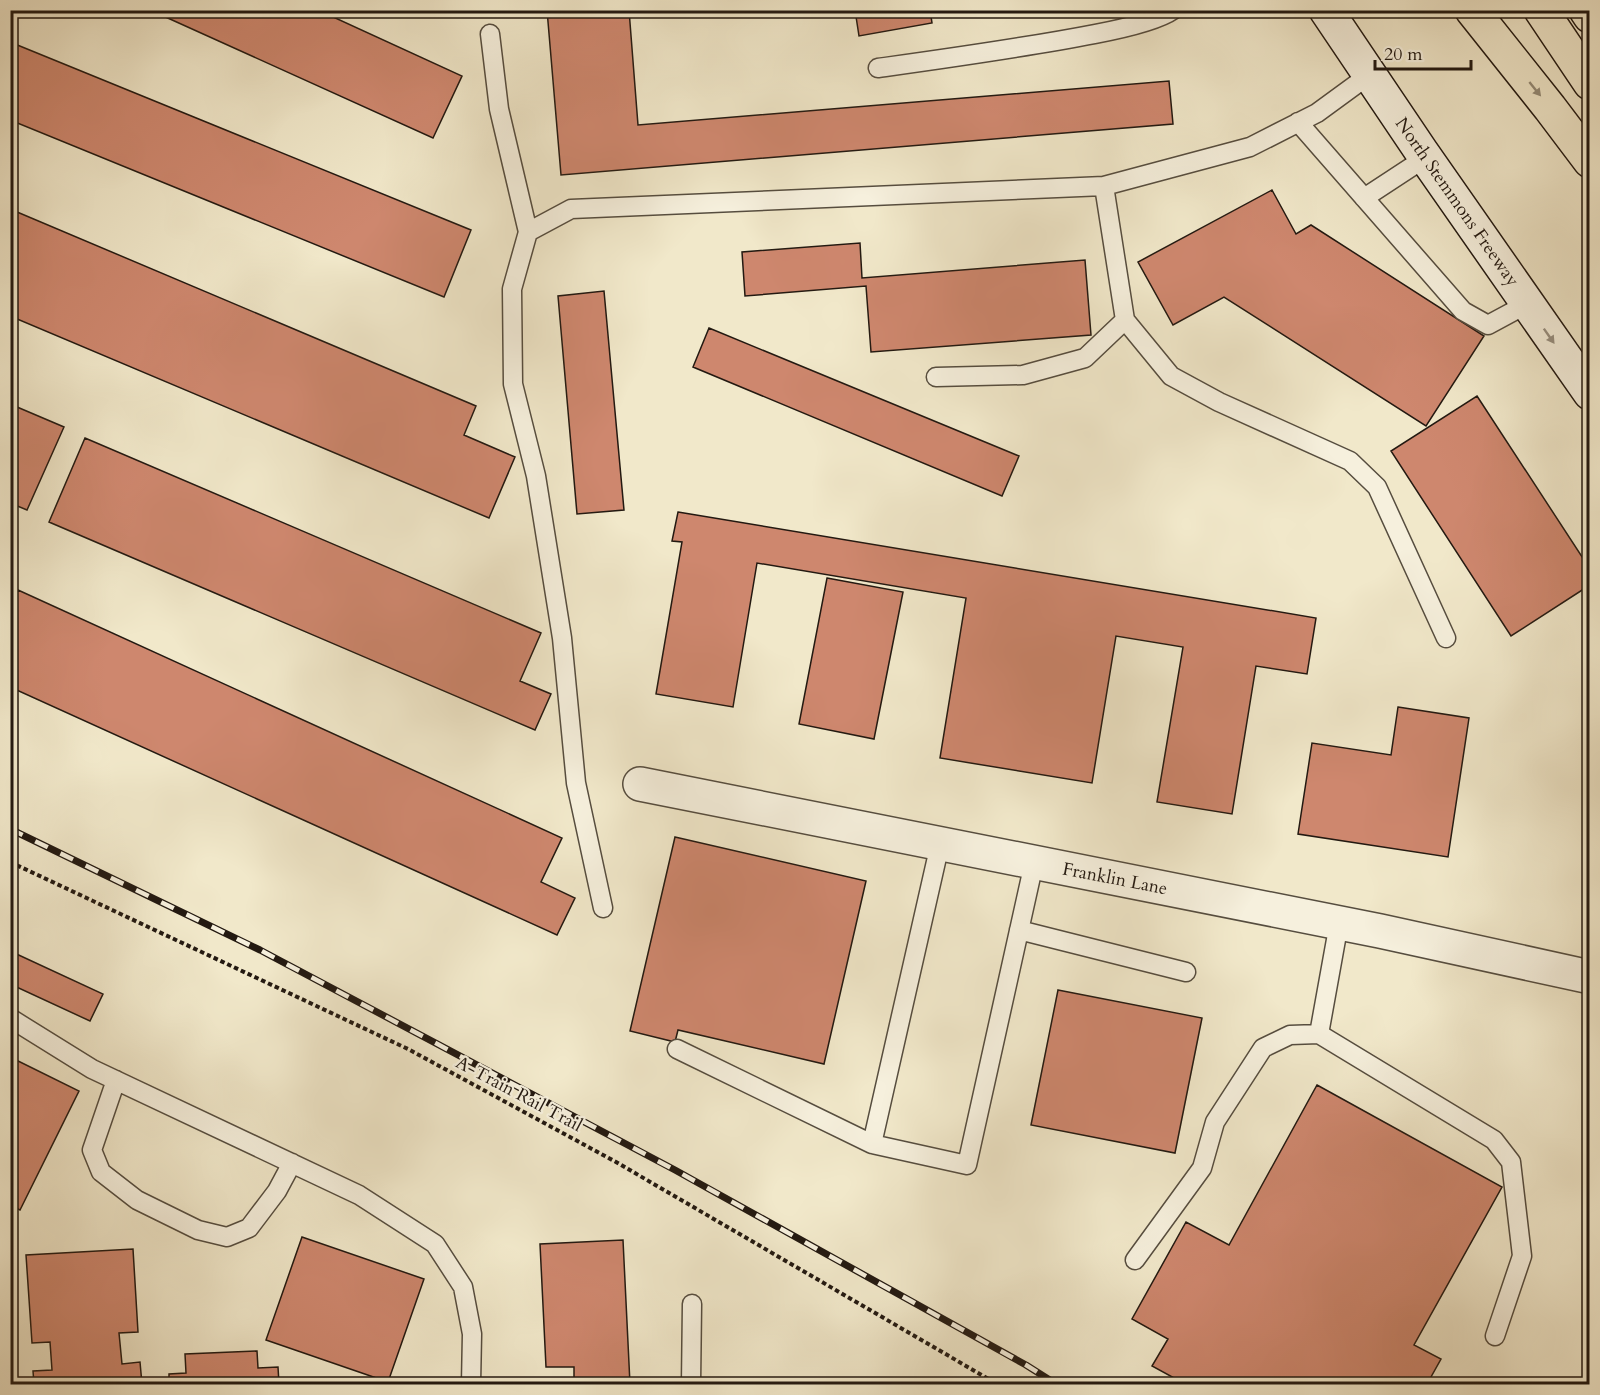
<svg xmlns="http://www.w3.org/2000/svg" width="1600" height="1395" font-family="Cardo,serif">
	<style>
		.building { fill: #ce876e; stroke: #231911; stroke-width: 1.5 }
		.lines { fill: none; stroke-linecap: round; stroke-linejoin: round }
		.service-casing { stroke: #564d3f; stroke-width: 21 }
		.minor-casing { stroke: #564d3f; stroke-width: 36 }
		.secondary-casing { stroke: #231911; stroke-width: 36 }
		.motorway-casing { stroke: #231911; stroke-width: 36 }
		.path { stroke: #231911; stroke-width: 4; stroke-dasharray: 4.5 3; stroke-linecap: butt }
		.service { stroke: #f6f0dd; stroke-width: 18 }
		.minor { stroke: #f6f0dd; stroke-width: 33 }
		.secondary { stroke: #f6f0dd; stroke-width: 33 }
		.motorway { stroke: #f1e8ca; stroke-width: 33 }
		.rail-casing { stroke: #231911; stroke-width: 7 }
		.rail { stroke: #f6f0dd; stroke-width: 4.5; stroke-dasharray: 14; stroke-linecap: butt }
		.oneway { fill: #948b77 }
		.oneway2 { fill: #978f81 }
		.labels { text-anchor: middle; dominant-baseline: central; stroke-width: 4.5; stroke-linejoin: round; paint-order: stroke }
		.street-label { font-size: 18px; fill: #231911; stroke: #f6f0dd }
	</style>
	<rect width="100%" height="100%" fill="#f1e8ca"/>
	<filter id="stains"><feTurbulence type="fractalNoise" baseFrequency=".00333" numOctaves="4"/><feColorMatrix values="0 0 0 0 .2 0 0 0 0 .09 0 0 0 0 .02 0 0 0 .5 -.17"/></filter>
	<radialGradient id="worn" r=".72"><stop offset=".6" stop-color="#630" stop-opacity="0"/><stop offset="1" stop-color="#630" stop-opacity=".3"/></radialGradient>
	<path class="building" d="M150,10H318L462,76L433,138Z
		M547,10H629L638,125L1169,81L1173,124L561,175Z
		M855,10H930L932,23L859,36Z
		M10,42L471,230L444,297L10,120Z
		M1272,190L1296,234L1311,225L1484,336L1426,426L1224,297L1173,325L1138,262Z
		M10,209L476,406L464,435L515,457L489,518L10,316Z
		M860,243L862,278L1085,260L1091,335L871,352L866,286L745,296L742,252Z
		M604,291L624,510L577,514L558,296Z
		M709,328L1019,456L1002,496L693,367Z
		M1477,396L1590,569V585L1511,636L1391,451Z
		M10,404L64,427L27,510L10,503Z
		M85,438L541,633L520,681L551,694L535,730L49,522Z
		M678,512L1316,618L1307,674L1256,666L1232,814L1157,802L1183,647L1116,636L1092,783L940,758L966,598L757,563L733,707L656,694L682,542L672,541Z
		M827,578L903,592L874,739L799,724Z
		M18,590L562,838L541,882L575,898L557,935L10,687V606Z
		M1398,707L1469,718L1448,857L1298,834L1312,743L1391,755Z
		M675,837L866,881L824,1064L678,1030L675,1042L630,1031Z
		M10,951L103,994L90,1021L10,984Z
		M1058,990L1202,1018L1175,1153L1031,1125Z
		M10,1057L79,1091L20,1210L10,1205Z
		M1317,1085L1502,1187L1414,1345L1441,1359L1427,1384H1185L1152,1366L1168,1339L1132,1319L1186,1222L1229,1245Z
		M302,1237L424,1279L388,1382L266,1340Z
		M623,1240L630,1384H574V1367H546L540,1244Z
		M133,1249L138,1332L119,1333L122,1364L140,1362L142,1384H34L33,1371L52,1370L50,1342L32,1343L26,1255Z
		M257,1351L258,1368L278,1367L279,1384H169V1374L186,1373L185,1354Z"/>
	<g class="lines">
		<defs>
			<path id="service" d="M490,34L499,109L528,232
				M878,68C950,58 1023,48 1095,34C1116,30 1156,22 1173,10
				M1298,122L1463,311L1488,325L1527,304
				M1104,186L1125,320L1171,376L1219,402L1350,461L1377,487L1446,638
				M1364,198L1425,158
				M936,377L1023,375L1085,358L1125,320
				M603,908L576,783L562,638L536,476L513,384L512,289L528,232L571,209L1104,186L1250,147L1317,113L1369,75
				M1339,923L1319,1034L1494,1140L1511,1162L1522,1256L1495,1336
				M1019,930L1186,972
				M10,1018L92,1069L359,1195L435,1244L463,1287L472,1334L471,1384
				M677,1049L872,1144L940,844
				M116,1080L92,1150L101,1172L137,1200L198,1230L227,1237L249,1228L277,1191L292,1163
				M872,1144L967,1165L1034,863
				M1135,1260L1202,1168L1215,1122L1263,1048L1290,1035L1319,1034
				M691,1384L692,1304"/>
			<path id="minor" d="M640,784L1380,931L1590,977"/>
			<path id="secondary" d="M1326,10L1421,151L1590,393"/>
			<path id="motorway" d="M1472,10L1550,108L1590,161
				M1541,10L1590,83
				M1586,10L1590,16"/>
		</defs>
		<use href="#service" class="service-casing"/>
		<use href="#minor" class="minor-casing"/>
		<use href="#secondary" class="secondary-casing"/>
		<use href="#motorway" class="motorway-casing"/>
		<path class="path" d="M10,862L408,1049L616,1162L997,1384"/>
		<use href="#service" class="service"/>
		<use href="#minor" class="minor"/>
		<use href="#secondary" class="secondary"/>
		<use href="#motorway" class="motorway"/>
		<defs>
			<path id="rail" d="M10,829L260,950L675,1170L1026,1365L1056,1384"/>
		</defs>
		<use href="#rail" class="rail-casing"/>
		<use href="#rail" class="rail"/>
	</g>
	<defs><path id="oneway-solid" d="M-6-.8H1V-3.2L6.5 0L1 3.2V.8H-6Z" transform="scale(1.5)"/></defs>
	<use class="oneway" href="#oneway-solid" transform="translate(1535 89) rotate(51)"/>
	<use class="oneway2" href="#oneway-solid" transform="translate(1549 336) rotate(55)"/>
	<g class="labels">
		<g class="street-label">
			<text transform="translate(1457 202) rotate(55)">North Stemmons Freeway</text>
			<text transform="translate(1115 879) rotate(11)">Franklin Lane</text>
			<text transform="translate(519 1094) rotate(28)">A-Train Rail Trail</text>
		</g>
	</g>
	<rect width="1600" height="1395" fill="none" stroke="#f1e8ca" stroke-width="36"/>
	<rect x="12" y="12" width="1576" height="1371" fill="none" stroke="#231911" stroke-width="3"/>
	<rect x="18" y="18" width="1564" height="1359" fill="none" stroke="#231911" stroke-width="1.5"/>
	<path d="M1375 60v9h96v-9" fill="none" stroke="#231911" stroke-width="3"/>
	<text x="1384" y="60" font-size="18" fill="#231911" stroke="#f6f0dd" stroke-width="4.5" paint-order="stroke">20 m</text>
	<rect width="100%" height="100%" filter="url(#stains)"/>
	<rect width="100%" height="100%" fill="url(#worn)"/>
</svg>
